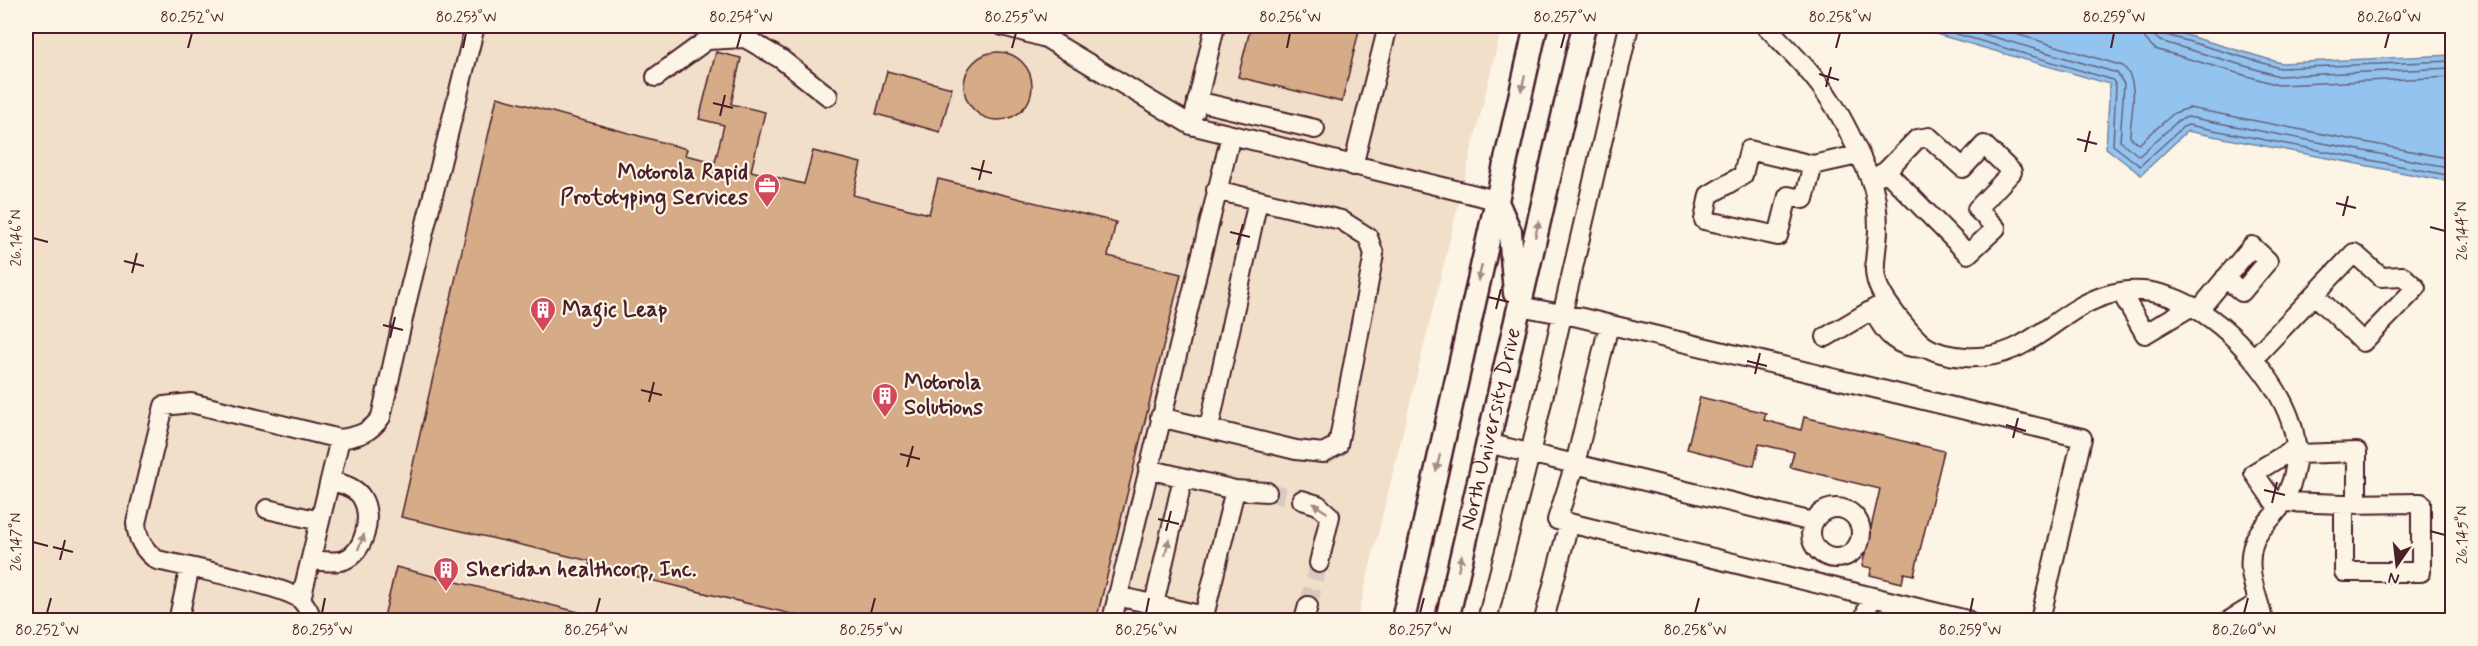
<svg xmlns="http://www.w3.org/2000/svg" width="2478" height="646" font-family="Mynerve,sans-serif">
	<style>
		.built { fill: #f1dfc9 }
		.water { fill: #93c4ef; stroke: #7682a1; stroke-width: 1.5 }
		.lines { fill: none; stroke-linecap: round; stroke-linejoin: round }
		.shore { stroke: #676179; stroke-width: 1.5 }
		.building { fill: #d6ab87; stroke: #4a1f2b; stroke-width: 1.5 }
		.minor-tunnel { stroke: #d8cac0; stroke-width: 18; stroke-dasharray: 18 9; stroke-linecap: butt }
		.minor-casing { stroke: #4a1f2b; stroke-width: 22 }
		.major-casing { stroke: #4a1f2b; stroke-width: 27 }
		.minor { stroke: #fcf5e5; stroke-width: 18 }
		.major { stroke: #fcf5e5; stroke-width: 22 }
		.oneway { fill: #a38a88 }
		.ticks { fill: none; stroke: #4a1f2b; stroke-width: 2 }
		.labels { text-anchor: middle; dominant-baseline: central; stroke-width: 4.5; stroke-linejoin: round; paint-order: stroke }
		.poi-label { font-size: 22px; font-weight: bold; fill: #4a1f2b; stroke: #fcf5e5; text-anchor: start }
		.street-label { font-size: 22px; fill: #4a1f2b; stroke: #fcf5e5 }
		.neatline { fill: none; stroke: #4a1f2b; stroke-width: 2 }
		.ticks-label { font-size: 15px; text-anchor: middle; fill: #4a1f2b }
	</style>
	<rect width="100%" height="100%" fill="#fcf5e5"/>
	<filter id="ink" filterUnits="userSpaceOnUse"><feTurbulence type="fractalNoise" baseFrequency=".0167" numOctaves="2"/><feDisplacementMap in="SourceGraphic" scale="12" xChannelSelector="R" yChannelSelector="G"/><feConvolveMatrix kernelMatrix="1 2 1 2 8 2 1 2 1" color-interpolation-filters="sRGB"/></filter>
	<g filter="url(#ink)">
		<path class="built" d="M26,26H1502L1357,620H26Z"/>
		<path class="water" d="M1908,26H2155L2281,63L2452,55V182L2187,131L2141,175L2106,148L2110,84Z"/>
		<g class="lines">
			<path class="shore" d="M1930,26L2113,80L2116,86L2113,145L2140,166L2183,127L2188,125L2452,176
				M1956,26L2117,73L2124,84L2120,141L2139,156L2179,120L2188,117L2452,168
				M1989,26L2123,66C2141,82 2130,115 2130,137L2139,144L2174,113L2189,108L2452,159
				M2141,26L2145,39L2155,49L2278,85L2452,77
				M2150,26L2153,35L2160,41L2279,76L2452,68
				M2158,26L2159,31L2163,34L2280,68L2452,61"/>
		</g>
		<path class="building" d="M1251,26H1360L1342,102L1238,77Z
			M964 86a34 34 0 1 1 68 0a34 34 0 1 1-68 0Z
			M716,52L741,58L731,104L765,112L751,171L804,184L813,151L861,163L853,195L929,214L938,179L1116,222L1108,256L1181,274L1096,621H820L589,565L590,561L401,517L497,97L687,149L685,155L715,162L724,125L699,119Z
			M887,71L952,88L940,132L876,114Z
			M1700,397L1766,413L1764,420L1801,430L1804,417L1944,451L1914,575L1904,573L1902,583L1870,575L1872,568L1862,566L1880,489L1790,467L1794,452L1759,444L1754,466L1687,449Z
			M396,567L591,615L590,621H383Z"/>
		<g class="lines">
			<path class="minor-tunnel" d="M1267,492L1302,500
				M1308,606L1319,563"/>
			<defs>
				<path id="minor" d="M1003,26L1046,38L1191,125L1496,200
					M1766,26C1789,50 1815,75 1833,104C1847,125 1860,155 1870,178C1876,193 1878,212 1878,229C1878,247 1871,267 1878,285C1882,297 1890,306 1897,316C1906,327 1914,338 1925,346C1937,354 1951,356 1965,357C2029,361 2052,313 2104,296C2167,275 2226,322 2262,370C2295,413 2310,458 2280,507C2271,521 2258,528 2253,545C2245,572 2258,595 2263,620
					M745,38L781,59L828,96
					M656,77L707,40L745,38L747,26
					M1197,101L1315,129
					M1195,112L1215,26
					M1813,165L1804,199L1788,196L1778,236L1704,220L1709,195L1743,175L1749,150L1813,165L1858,155
					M1353,166L1388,26
					M1871,180L1886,171L1917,139L1929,137L1963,168L1984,145L2012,172L1977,209L1996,228L1968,254L1886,171
					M2121,292L2145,334L2192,306
					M1519,306L1578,317L2082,438L2040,620
					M1873,310C1884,333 1899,351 1926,347
					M2199,310L2252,246L2268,261L2242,292L2225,278
					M1609,325L1575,464L1813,522
					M1826,337L1882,304
					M2253,359L2354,253L2381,277L2403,276L2416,288L2363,342L2315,295
					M1160,417L1296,450L1323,453L1338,445L1374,254L1368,237L1341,220L1216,190
					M1209,428L1258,200
					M1487,443L1575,464L1557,520L1967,620
					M2297,454L2357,452V504
					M1148,469L1235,490L1203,620
					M1235,490L1267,492
					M1302,500L1318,505L1330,516L1319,563
					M2283,502L2344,504V572H2421V503L2344,504
					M1811 533a25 25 0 1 1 50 0a25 25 0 1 1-50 0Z
					M267,509L320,521
					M2279,509L2254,473L2297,447
					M311,560C322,561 335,563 344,560C365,552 373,516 362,498C356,487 341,484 330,480
					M1117,596L1204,616
					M301,599L340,439
					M1154,604L1183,478
					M180,612L190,567
					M1865,616L1871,597
					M312,620C311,614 306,605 301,600C287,586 183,566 157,560C144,551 137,538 136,523L164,406L191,403L340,439C359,436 370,433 381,417L408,296L475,26
					M1112,620L1231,135
					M1304,620L1308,606
					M1487,620L1530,454L1629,26
					M1544,620L1569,523
					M2230,620L2258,603"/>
				<g id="major">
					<path d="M1496,200L1510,232L1515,293"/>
					<path d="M1403,620L1536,26"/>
					<path id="s1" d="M1447,620L1584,26"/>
				</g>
			</defs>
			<use href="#minor" class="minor-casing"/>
			<use href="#major" class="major-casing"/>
			<use href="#minor" class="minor"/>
			<use href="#major" class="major"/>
		</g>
		<defs><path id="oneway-solid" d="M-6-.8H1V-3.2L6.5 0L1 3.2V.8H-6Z" transform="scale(1.5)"/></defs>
		<g class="oneway">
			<use href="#oneway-solid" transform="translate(1523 83) rotate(103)"/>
			<use href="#oneway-solid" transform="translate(1537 229) rotate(-77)"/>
			<use href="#oneway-solid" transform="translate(1480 273) rotate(103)"/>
			<use href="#oneway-solid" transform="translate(1438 463) rotate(103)"/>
			<use href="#oneway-solid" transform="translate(1320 508) rotate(-146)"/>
			<use href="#oneway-solid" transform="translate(361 542) rotate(-69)"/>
			<use href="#oneway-solid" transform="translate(1167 547) rotate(-77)"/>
			<use href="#oneway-solid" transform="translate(1460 563) rotate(-77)"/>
		</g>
	</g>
	<path class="ticks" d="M188,48L192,33M463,48L466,33M737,48L741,33M1012,48L1016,33M1287,48L1290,33M1561,48L1565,33M1836,48L1840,33M2111,48L2114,33M2385,48L2389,33M1819,74L1839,80M1826,87L1831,67M713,103L733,108M720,116L725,95M2077,139L2097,144M2085,152L2090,131M971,168L992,173M979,180L984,160M2336,203L2356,208M2343,216L2348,196M2430,227L2445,231M1230,232L1250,237M33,238L48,242M1237,245L1243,224M124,261L144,266M132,273L137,253M1488,297L1509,302M1496,309L1501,289M383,325L403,330M390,338L395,317M1747,361L1767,366M1755,374L1760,353M641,390L662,395M649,402L654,382M2006,425L2026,431M2013,438L2018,418M900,454L920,459M907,467L913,446M2264,490L2285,495M2272,503L2277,482M1158,519L1179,524M1166,531L1171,511M2430,531L2445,535M33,542L48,546M53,547L73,552M60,560L65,540M47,613L51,598M322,613L325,598M596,613L600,598M871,613L875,598M1146,613L1149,598M1420,613L1424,598M1695,613L1699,598M1970,613L1973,598M2244,613L2248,598"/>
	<defs>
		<symbol id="office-pin" viewBox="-11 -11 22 30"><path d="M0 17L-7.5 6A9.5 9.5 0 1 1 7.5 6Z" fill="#d1495b" stroke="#fcf5e5"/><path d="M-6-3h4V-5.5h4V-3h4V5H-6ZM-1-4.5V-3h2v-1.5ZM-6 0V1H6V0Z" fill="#fff"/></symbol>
		<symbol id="building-pin" viewBox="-11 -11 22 30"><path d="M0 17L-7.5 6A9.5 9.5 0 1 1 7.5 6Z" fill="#d1495b" stroke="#fcf5e5"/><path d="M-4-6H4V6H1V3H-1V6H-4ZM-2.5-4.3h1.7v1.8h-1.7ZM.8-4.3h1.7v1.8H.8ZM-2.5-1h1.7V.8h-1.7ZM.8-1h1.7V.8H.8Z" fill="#fff"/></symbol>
	</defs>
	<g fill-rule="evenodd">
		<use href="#office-pin" x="752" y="171" width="30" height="40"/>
		<use href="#building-pin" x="528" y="295" width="30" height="40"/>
		<use href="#building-pin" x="870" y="381" width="30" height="40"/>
		<use href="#building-pin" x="431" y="555" width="30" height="40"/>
	</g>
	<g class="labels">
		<g class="poi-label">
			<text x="748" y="173" text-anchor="end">Motorola Rapid<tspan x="748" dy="25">Prototyping Services</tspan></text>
			<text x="562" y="310">Magic Leap</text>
			<text x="904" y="383">Motorola<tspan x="904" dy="25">Solutions</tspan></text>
			<text x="466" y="570">Sheridan healthcorp, Inc.</text>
		</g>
		<g class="street-label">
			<text stroke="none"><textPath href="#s1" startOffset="196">North University Drive</textPath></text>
		</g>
	</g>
	<rect width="2478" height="646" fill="none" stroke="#fcf5e5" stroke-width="66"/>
	<g transform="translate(2397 565) rotate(194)" stroke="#fcf5e5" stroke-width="4.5" paint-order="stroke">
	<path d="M0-4.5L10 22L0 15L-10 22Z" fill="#4a1f2b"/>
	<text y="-9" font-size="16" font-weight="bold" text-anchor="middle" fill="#4a1f2b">N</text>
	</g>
	<rect x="33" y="33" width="2412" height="580" class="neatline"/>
	<g class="ticks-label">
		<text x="192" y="22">80.252°W</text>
		<text x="466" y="22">80.253°W</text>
		<text x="741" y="22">80.254°W</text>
		<text x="1016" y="22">80.255°W</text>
		<text x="1290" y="22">80.256°W</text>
		<text x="1565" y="22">80.257°W</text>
		<text x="1840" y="22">80.258°W</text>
		<text x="2114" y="22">80.259°W</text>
		<text x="2389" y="22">80.260°W</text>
		<text transform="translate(2462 231) rotate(-90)" y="5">26.144°N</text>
		<text transform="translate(16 238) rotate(-90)" y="5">26.146°N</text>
		<text transform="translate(2462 535) rotate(-90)" y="5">26.145°N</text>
		<text transform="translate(16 542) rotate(-90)" y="5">26.147°N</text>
		<text x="47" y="635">80.252°W</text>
		<text x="322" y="635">80.253°W</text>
		<text x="596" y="635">80.254°W</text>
		<text x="871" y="635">80.255°W</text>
		<text x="1146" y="635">80.256°W</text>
		<text x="1420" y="635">80.257°W</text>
		<text x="1695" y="635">80.258°W</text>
		<text x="1970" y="635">80.259°W</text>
		<text x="2244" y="635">80.260°W</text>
	</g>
</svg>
